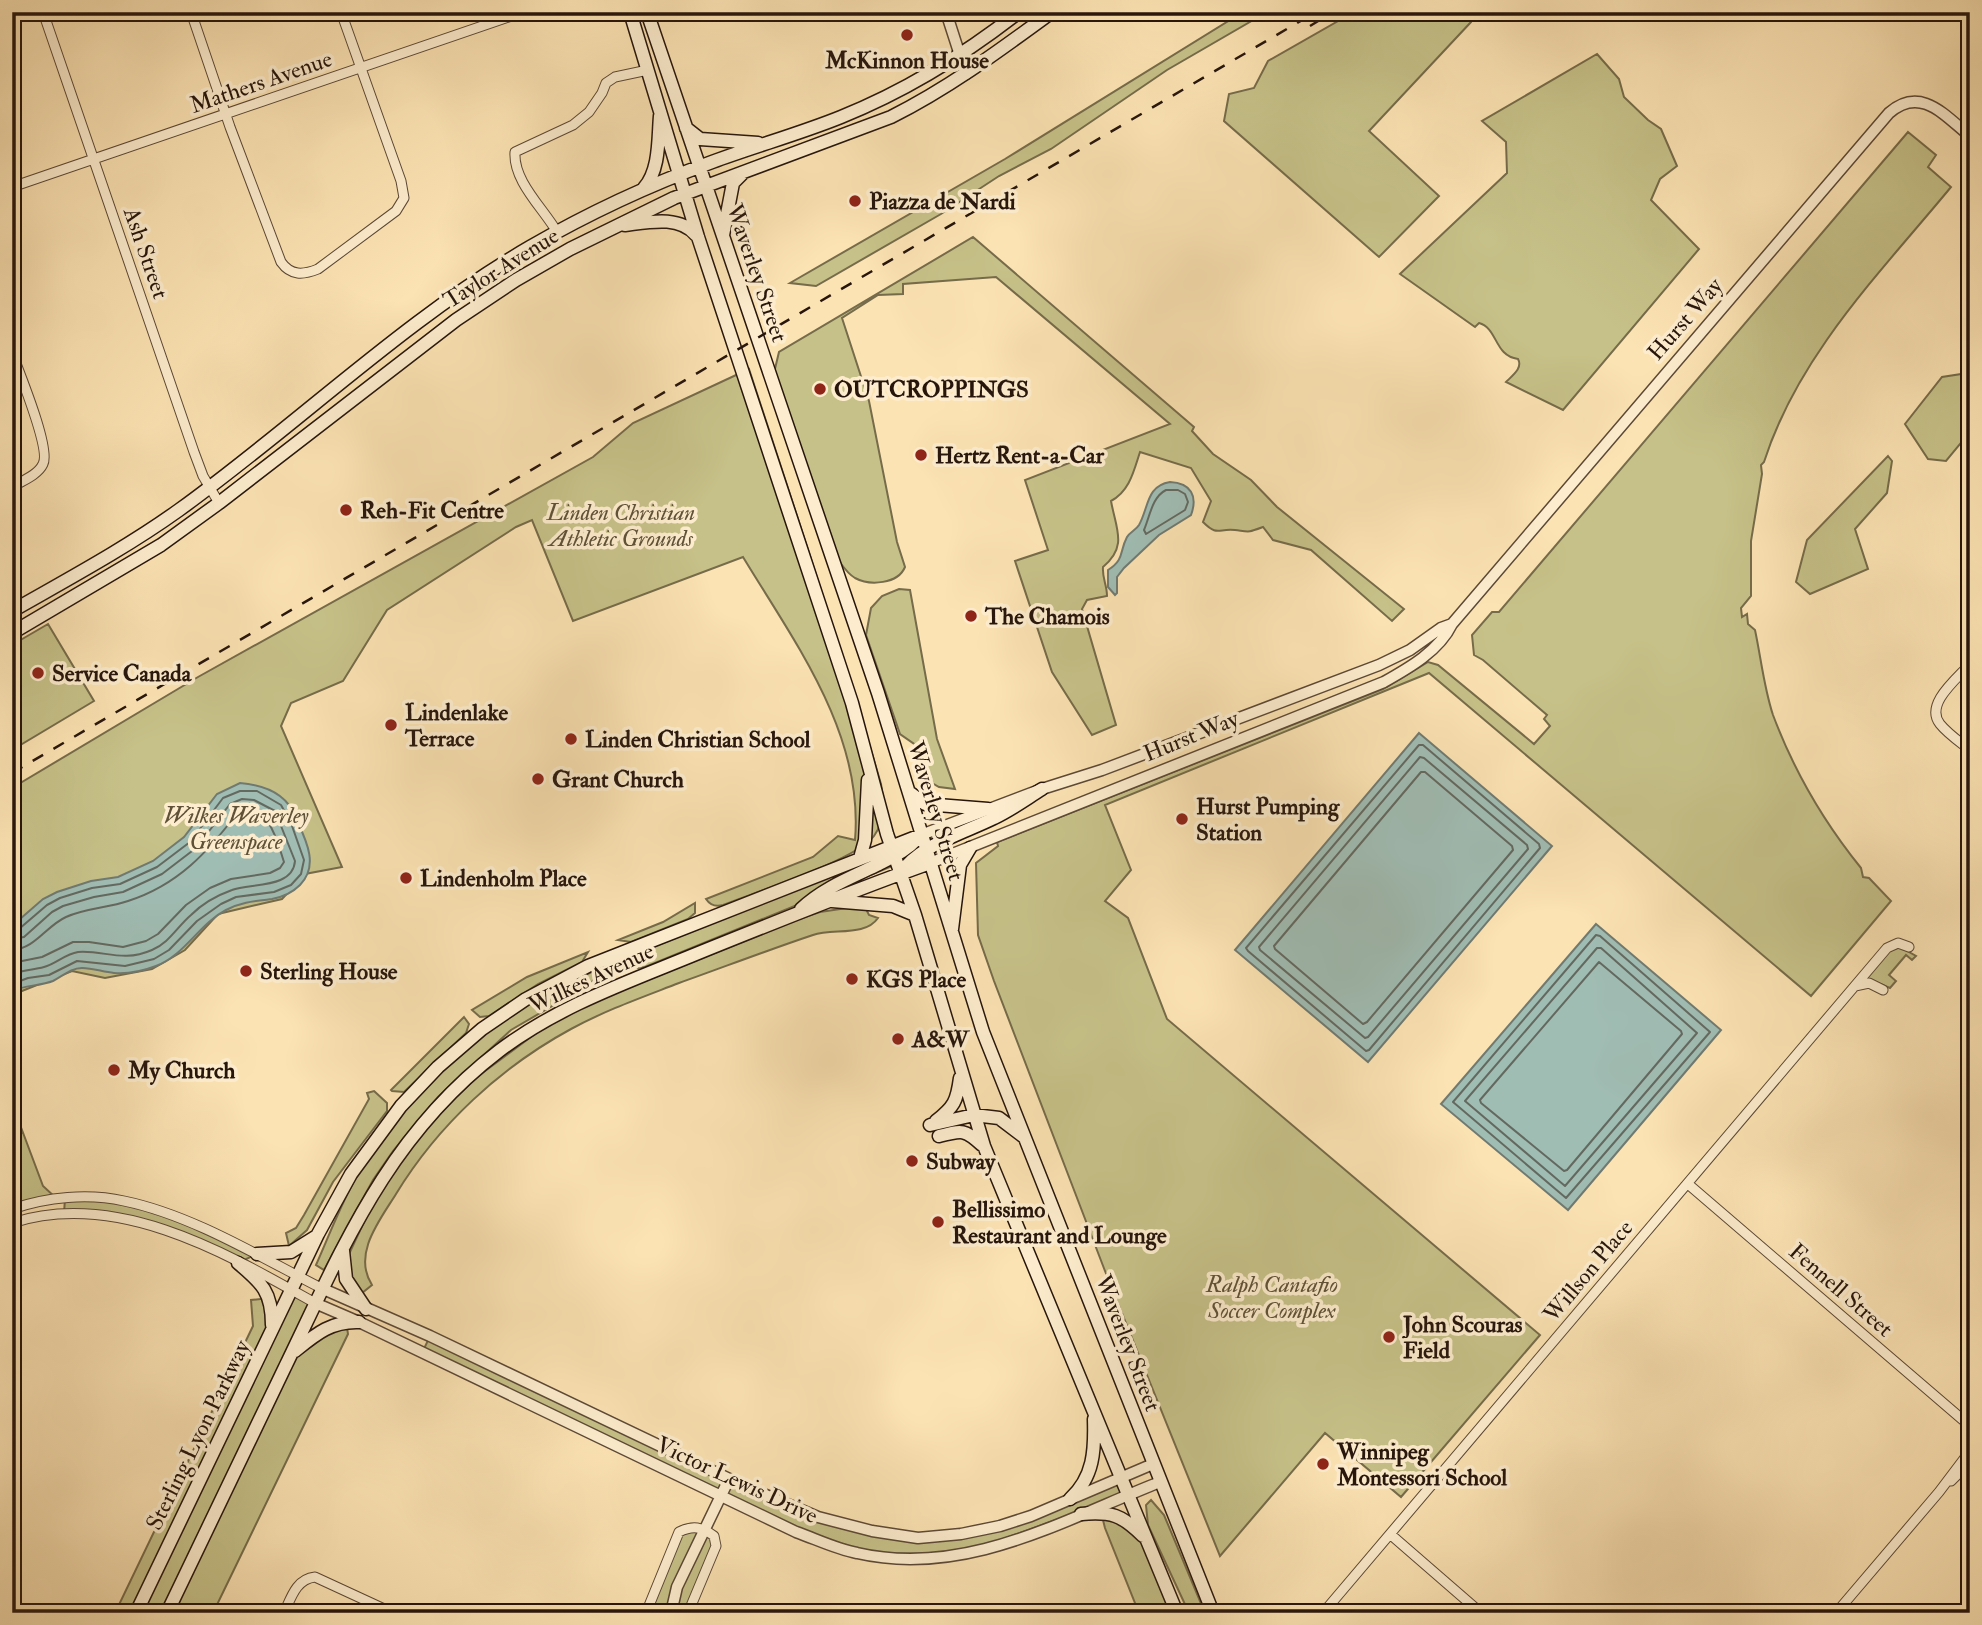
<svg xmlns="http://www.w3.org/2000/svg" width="1982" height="1625" font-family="'IM FELL Double Pica',serif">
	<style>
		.green { fill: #c6c188; stroke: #766b4a; stroke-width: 2 }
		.water { fill: #a0bdb4; stroke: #707a71; stroke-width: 2 }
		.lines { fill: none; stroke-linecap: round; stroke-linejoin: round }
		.shore { stroke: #646960; stroke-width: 2 }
		.minor-casing { stroke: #5c4836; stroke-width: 11 }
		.tertiary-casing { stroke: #5c4836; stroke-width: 13 }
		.secondary-casing { stroke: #27150c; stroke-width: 15 }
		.minor { stroke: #fdedce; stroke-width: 9 }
		.tertiary { stroke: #fdedce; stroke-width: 10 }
		.secondary { stroke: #fdedce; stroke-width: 12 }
		.rail { stroke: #27150c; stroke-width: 2.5; stroke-dasharray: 12 12; stroke-linecap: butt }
		.poi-dot { fill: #8f2418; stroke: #fdedce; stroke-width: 2.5 }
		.labels { text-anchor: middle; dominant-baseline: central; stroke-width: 7; stroke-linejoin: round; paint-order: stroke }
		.poi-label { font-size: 23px; font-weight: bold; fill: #27150c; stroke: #fdedce; text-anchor: start }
		.street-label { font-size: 23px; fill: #27150c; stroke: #fdedce }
		.park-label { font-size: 23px; font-style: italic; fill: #5f5137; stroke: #fdedce }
	</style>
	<rect width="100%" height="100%" fill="#fce3b3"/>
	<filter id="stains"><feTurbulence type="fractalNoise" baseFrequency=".00286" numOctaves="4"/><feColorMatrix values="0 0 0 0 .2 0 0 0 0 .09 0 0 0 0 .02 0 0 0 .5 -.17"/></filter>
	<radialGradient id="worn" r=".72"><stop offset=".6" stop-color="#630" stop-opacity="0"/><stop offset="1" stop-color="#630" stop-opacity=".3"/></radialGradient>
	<path class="green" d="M1243,12H1267L1167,70L1051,149L999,176L941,214L816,286L790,283L1005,159Z
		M1354,12H1471V22L1369,131L1439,196L1379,257L1224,121L1229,94L1254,88L1268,61Z
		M1597,54L1619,79L1624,97L1648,120L1661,129L1677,166L1660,179L1651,200L1699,249L1563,410L1506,382C1513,375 1523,368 1518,359C1494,356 1498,328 1479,323L1475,327L1400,274L1507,173L1506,142L1482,121Z
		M1908,132L1936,155L1928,167L1951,187C1881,272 1798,355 1764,462L1761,465L1762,474L1751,541V596L1741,608L1742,617L1747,614L1748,624L1755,630C1761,658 1764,688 1773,715C1794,771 1823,821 1861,868L1863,877L1869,878L1891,901L1811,996L1429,673L1105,805L1131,870L1105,901L1128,918L1167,1019L1540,1335L1401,1497L1325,1433L1220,1556L1105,1271L994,981L978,935L976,863L998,846L997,842L1383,689L1428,662L1438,665L1534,744L1550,726L1544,719L1547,715L1483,660L1474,655L1472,635L1492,612H1499Z
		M973,237L1194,427L1192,431L1213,454L1251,480L1277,507L1404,609L1392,621L1311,550L1273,540L1263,527C1247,533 1250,532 1235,530C1218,528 1218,537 1203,522L1211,501L1191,468L1140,452C1134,470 1130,491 1111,501C1116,529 1128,546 1103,567C1102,578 1107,585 1107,596L1087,600L1082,609L1116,725L1092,735L1052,672L1015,561L1048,550L1025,480L1170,424L996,277L903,284V294L878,295L842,318L869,401L897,542L905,567C898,584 870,586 855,578C848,574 844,568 839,561L774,373L779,352Z
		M749,369C794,507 840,644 881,784C884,800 885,821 874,836C856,860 756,892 723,905C716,907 710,905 706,899L813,857L838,836L855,840C864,734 795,643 743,557L573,621L532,520L516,527L387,610L343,681L291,703L281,726L342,867L305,874L282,899L218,914L185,950L152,969L105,978L72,971L12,995V788L198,677L593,457L633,423Z
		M1968,373L1970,432L1946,461L1928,459L1905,424L1942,377Z
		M1888,456L1892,461L1887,493L1855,529L1868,569L1810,594L1796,582L1807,540Z
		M899,589L910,590L937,739L955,789L939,787L932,783L927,776L917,746L900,734L866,635L871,608L882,596Z
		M48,624L94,701L12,750V645Z
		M885,855L890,867L645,967L638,968L623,965L620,960Z
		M695,903V913L688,919L631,942L618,940L663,922Z
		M847,908L866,909L869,915L878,918C865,937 833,928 813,935C768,950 724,967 679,983C643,997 606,1010 571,1029C501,1067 438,1125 396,1194C380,1220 352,1254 372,1285L362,1293L352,1280L349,1254L371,1207L405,1154L433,1119L477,1077L543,1028L585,1005L799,919L820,912Z
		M1900,947L1916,956L1912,960L1906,955L1889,975L1896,981L1890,988L1868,979L1867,975L1889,951Z
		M588,952L582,962L538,984L489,1016L480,1017L472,1010L527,977Z
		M598,969L600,973L590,984L511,1030L438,1097L393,1151L373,1180L324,1270L316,1265C328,1238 339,1209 353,1183C384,1122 438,1070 491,1029C523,1004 562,986 598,969Z
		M464,1017L469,1024L466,1033L404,1092L392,1091L391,1090Z
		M374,1091L387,1103V1111L333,1182L307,1230L289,1246L286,1233L296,1228L304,1215L369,1099L367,1093Z
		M12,1107L17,1118L19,1142L22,1130L43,1186L57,1199L12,1209Z
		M65,1198H102L148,1208L257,1254L238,1263L159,1227L64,1214Z
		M292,1290L315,1303L293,1351L346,1321L348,1334L213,1613H115L253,1326L251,1300L270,1298L272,1326Z
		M430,1336L818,1517L918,1538L1000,1526L1121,1477L1128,1494L961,1554L857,1553L796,1532L422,1353Z
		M1151,1500L1164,1515L1205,1613H1189L1148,1525L1146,1505Z
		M1101,1512L1149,1542L1177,1613H1139L1105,1528Z
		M704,1529L716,1546L688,1613H646L679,1532Z"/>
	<path class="water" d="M1170,482C1191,483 1198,496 1191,515L1159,535L1124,568L1117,577V593L1115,595L1108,587V570C1125,559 1119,552 1127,537C1130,532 1136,530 1139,525C1149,507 1146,486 1170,482Z
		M1419,733L1552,846L1368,1062L1235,950Z
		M240,783C264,785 286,793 295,816C305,838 320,865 300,885C293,892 283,897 272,899C256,901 241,902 226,910C199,924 185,955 156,966C143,971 127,974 114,973C103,972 93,968 82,968C71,968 63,976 53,981C40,986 25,985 12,991V926L43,899L57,892L91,881L118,877L153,861L184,837L217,794Z
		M1596,924L1721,1030L1568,1210L1441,1104Z"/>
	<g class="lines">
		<path class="shore" d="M1166,490H1178L1185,494L1188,502L1185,510L1146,534L1144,530C1150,516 1152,497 1166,490Z
			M1419,745H1423L1539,844L1540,848L1369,1050L1366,1051L1248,951L1246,948Z
			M1420,757L1424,758L1527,845L1528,849L1368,1037L1365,1038L1260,950L1259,947Z
			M1421,772H1425L1512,846L1513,850L1367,1022L1363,1024L1275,949L1274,946Z
			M12,931L19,929L47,905L60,898L92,888L120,884L157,867L190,842L223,798L240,791H257L281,805L291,823L304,860L301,874L291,885L274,892L236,897L221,904L197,921L169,950L154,959L125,966L77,961L49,975L28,978L12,984
			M1596,935L1600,936L1710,1032L1566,1198L1453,1102Z
			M12,939L24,937L52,912L63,906L94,897L123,892L162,874L196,848L230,804L242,799L254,800L275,811L295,861C293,889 250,883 232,890C218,895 202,904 191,915C177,927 169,943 152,950C122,963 105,950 78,952C65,954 56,964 44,967C33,970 23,970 12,974
			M1597,948H1601L1697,1033L1565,1186L1465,1101Z
			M12,950C35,949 46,926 66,917C86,908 108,908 128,901C178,885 208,852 238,812C269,802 277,841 284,862L280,868L270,873L231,879L210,888L186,905L158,934L146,941L123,947L89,942H73L42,957L12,963
			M1599,962L1681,1031L1682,1034L1567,1170L1564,1171L1481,1103L1480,1100Z"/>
		<defs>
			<path id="minor" d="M43,12L194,452L203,476L219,503
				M191,12L230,127L281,262C291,276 303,275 318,269L396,211L404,198L401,181L341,12
				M12,187L523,12
				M557,232C543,208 513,181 515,152L573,125L589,112L602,93L606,83L615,77L648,70
				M12,353C19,372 51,449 43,464C38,475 22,481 12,487
				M1970,664C1958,678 1924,704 1940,724C1948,734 1960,742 1970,750
				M1855,986L1869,983L1883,990
				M1688,1184L1970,1426
				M12,1209C47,1197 88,1193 124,1201C192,1215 260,1257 321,1288
				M12,1223C117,1189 226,1253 315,1303
				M1951,1481L1970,1462
				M1390,1534L1481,1613
				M284,1613C291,1598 296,1579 315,1577L393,1613
				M646,1613L679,1532C693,1525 702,1527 714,1536L716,1546L688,1613
				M1323,1613L1887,948L1898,943L1909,947
				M1836,1613L1939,1492L1970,1451"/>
			<path id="tertiary" d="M946,12L966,74
				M921,835L1042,789L1102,770L1379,665L1410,650L1441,628L1452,624
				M930,863L1384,682C1409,668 1439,651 1452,624L1889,113C1921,85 1945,116 1970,136
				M321,1288L430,1336L740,1484L818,1517L872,1531L918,1538L961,1534L1000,1526L1031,1516L1153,1464
				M315,1303L359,1322L796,1532C816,1539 836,1549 857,1553C965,1578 1063,1520 1160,1482
				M671,1613L677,1587L729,1479"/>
			<path id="secondary" d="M630,12L698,237L852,703L887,834L915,915L984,1146L1177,1613
				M647,12L878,693L983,1032L1213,1613
				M686,128L700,139L758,143
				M644,188C660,170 658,139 660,116
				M625,225C649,222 679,215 696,235
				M723,235L733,183L742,174
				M12,611C68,579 126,548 179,510C297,425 404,320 530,247C589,213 649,185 712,162C755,146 799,134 841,117C906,91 964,55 1019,12
				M12,633L161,545L219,503L456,320L516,280L570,249L674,198L891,117C949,88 1000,50 1052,12
				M909,792L925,804L988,809
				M860,858L865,840L868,780
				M900,874C919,845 964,833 994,818C1011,810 1026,799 1042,789
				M832,901L893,906L915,915
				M801,909C823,888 852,877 879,864C892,857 906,851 916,840
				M952,929L960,865L970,848
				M936,1121C954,1107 957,1101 960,1078
				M930,1125L974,1115L999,1118L1024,1137
				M939,1136C962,1130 965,1129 982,1145
				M343,1251L346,1279L366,1309
				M257,1254L291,1252L315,1237
				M238,1263C262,1283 272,1292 272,1325
				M295,1351C316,1334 331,1321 359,1322
				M1070,1499C1094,1477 1095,1450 1094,1419
				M1081,1514C1111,1511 1122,1515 1143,1536
				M136,1613L318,1234L351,1174L401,1106L438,1067L482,1029L526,999L588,966L921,835
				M167,1613C207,1531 246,1449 285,1367C344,1245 388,1136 499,1051C557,1007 625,983 691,956C770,924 849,892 930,863"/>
		</defs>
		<use href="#minor" class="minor-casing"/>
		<use href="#tertiary" class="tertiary-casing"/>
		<use href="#secondary" class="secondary-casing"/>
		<use href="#minor" class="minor"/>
		<use href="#tertiary" class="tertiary"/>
		<use href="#secondary" class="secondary"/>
		<path class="rail" d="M1310,26L1333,12
			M12,773L1316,12"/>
	</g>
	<g class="poi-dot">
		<circle cx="907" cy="35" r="7"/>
		<circle cx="855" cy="201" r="7"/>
		<circle cx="820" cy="389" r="7"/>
		<circle cx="921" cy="455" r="7"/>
		<circle cx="346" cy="510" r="7"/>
		<circle cx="971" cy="616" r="7"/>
		<circle cx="38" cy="673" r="7"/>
		<circle cx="391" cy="725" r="7"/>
		<circle cx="571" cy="739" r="7"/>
		<circle cx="538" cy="779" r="7"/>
		<circle cx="1182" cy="819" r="7"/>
		<circle cx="406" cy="878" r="7"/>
		<circle cx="246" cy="971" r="7"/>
		<circle cx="852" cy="979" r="7"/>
		<circle cx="898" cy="1039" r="7"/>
		<circle cx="114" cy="1070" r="7"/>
		<circle cx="912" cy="1161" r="7"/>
		<circle cx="938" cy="1222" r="7"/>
		<circle cx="1389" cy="1337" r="7"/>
		<circle cx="1323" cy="1464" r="7"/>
	</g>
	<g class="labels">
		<g class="poi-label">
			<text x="907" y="60" text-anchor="middle">McKinnon House</text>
			<text x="869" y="201">Piazza de Nardi</text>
			<text x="834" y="389">OUTCROPPINGS</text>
			<text x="935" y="455">Hertz Rent-a-Car</text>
			<text x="360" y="510">Reh-Fit Centre</text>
			<text x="985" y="616">The Chamois</text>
			<text x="52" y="673">Service Canada</text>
			<text x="405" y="712">Lindenlake<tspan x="405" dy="26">Terrace</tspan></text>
			<text x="585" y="739">Linden Christian School</text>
			<text x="552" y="779">Grant Church</text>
			<text x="1196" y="806">Hurst Pumping<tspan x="1196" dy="26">Station</tspan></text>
			<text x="420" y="878">Lindenholm Place</text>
			<text x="260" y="971">Sterling House</text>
			<text x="866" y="979">KGS Place</text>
			<text x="912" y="1039">A&amp;W</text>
			<text x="128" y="1070">My Church</text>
			<text x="926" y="1161">Subway</text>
			<text x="952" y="1209">Bellissimo<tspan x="952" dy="26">Restaurant and Lounge</tspan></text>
			<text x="1403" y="1324">John Scouras<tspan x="1403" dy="26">Field</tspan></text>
			<text x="1337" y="1451">Winnipeg<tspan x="1337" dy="26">Montessori School</tspan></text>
		</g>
		<g class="street-label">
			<text transform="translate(261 82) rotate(-19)">Mathers Avenue</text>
			<text transform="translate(146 253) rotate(71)">Ash Street</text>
			<text transform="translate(501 268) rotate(-32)">Taylor Avenue</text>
			<text transform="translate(757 273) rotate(71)">Waverley Street</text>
			<text transform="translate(1685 319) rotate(-49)">Hurst Way</text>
			<text transform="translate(1191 736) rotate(-22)">Hurst Way</text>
			<text transform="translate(936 811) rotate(73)">Waverley Street</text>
			<text transform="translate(591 978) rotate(-25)">Wilkes Avenue</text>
			<text transform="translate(1588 1271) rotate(-50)">Willson Place</text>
			<text transform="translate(1841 1290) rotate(41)">Fennell Street</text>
			<text transform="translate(1128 1343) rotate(69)">Waverley Street</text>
			<text transform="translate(198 1435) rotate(-64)">Sterling Lyon Parkway</text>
			<text transform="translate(737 1480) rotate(25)">Victor Lewis Drive</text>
		</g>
		<g class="park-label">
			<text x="621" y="512">Linden Christian<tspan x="621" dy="26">Athletic Grounds</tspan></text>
			<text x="236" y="815">Wilkes Waverley<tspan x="236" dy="26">Greenspace</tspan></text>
			<text x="1272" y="1284">Ralph Cantafio<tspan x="1272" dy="26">Soccer Complex</tspan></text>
		</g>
	</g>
	<rect width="1982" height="1625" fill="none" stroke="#fce3b3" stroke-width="42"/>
	<rect x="14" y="14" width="1954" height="1597" fill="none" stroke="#27150c" stroke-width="3.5"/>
	<rect x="21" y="21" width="1940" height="1583" fill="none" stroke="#27150c" stroke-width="2"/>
	<rect width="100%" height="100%" filter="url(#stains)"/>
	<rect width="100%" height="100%" fill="url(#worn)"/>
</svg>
